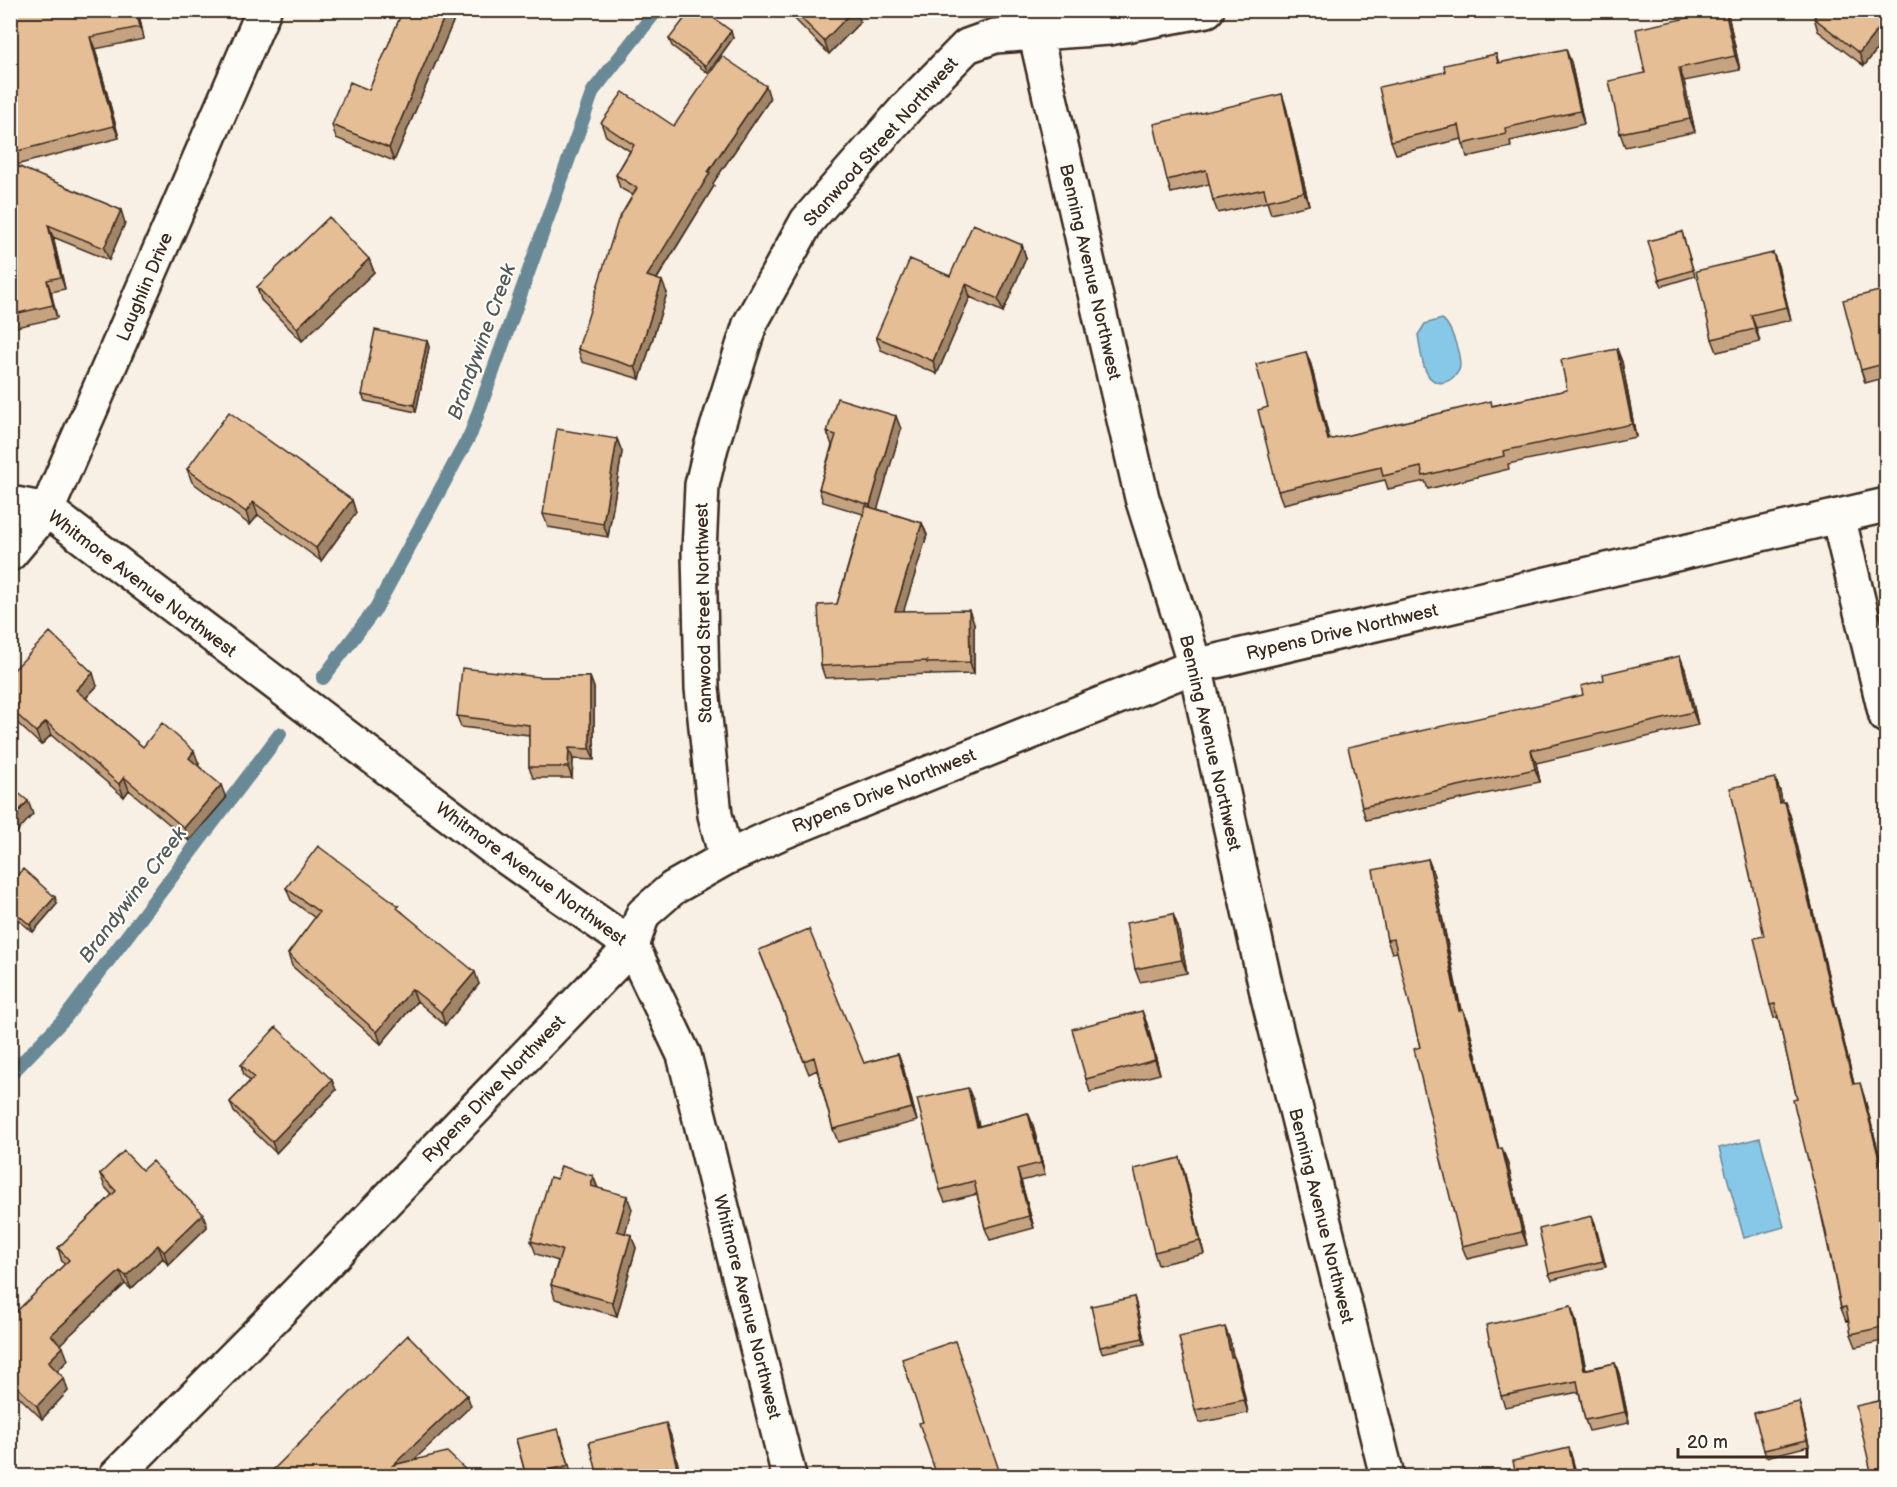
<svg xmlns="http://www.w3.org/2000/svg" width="1897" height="1487" font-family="'Balsamiq Sans',sans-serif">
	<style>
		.water { fill: #87c8e8; stroke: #698997; stroke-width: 1.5 }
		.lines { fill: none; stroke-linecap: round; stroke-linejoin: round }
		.stream { stroke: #698997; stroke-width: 14 }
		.minor-casing { stroke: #3b2a1e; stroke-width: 38 }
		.minor { stroke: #fdfcf7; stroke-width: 33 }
		.wall { fill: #c5a381; stroke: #3b2a1e; stroke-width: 1.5 }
		.shaded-wall { fill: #a08569; stroke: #3b2a1e; stroke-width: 1.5 }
		.building { fill: #e5be96; stroke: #3b2a1e; stroke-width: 1.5 }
		.labels { text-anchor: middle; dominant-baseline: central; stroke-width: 4.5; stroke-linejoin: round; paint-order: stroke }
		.street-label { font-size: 18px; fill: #3b2a1e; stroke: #fdfcf7 }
		.water-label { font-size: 20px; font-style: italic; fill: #52595b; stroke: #fdfcf7 }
	</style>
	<rect width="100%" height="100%" fill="#f8f0e4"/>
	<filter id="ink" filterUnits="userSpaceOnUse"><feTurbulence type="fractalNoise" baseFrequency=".0167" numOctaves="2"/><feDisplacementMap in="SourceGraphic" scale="12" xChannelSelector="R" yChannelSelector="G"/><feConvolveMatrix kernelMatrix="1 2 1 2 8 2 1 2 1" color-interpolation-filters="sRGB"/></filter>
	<g filter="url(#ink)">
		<path class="water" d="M1442,319C1451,324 1463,360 1459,370C1457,375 1450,381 1445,382C1422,388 1421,350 1418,335L1425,324Z
			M1760,1138L1784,1227L1744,1238L1719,1148Z"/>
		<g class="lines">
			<path class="stream" d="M323,678L376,608L471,433L593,91L657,10
				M10,1075L65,1018L280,734"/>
			<defs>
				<path id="minor" d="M1030,10L1142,498L1195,666L1268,997L1387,1476
					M10,503L47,510L493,848L632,946L684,1055L789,1476
					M1838,516L1886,716
					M10,554L47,510L264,10
					M726,858L715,815L702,688L699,552L702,485L711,447L750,324L807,221L908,106L967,46L995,36L1109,28L1207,10
					M116,1476L273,1318L632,946L643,914L673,888L726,858L778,834L1195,666L1886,505"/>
			</defs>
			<use href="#minor" class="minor-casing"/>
			<use href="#minor" class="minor"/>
		</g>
		<path class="wall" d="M10,10H138L144,39L95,49L119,138L16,165L125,223L109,260L53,237L65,289L51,292L57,318L12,328L10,324Z
			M399,10H458L394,161L336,138L332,125L369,90L402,14L400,13Z
			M786,10H864L858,16L860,22L829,54Z
			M1727,10L1740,70L1684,81L1695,132L1625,147L1620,133L1645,73Z
			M1887,10V37L1864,66L1818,31L1814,18Z
			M733,38L708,73L672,46L669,39Z
			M1496,54L1499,63L1571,62L1584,124L1510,141L1511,147L1467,157L1462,139L1396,154L1391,141L1445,72Z
			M1282,94L1286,107L1309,205L1271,214L1267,202L1218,213L1213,200L1210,184L1171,193L1167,180Z
			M770,99L713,183L714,186L657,279L667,293L640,379L582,362L578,349L633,195L620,188L616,175L630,151L606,136L601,123L674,126Z
			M1682,232L1695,276L1662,286L1659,280Z
			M1022,245L1026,258L1003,312L970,297L937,374L881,350L876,337L950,276Z
			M1773,253L1778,266L1791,320L1756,328L1760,342L1717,352L1712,339Z
			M369,259L374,272L302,341L261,300L257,287Z
			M1887,289V377L1865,383L1861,370Z
			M427,341L429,347L416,412L365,401L362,395Z
			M1617,349L1622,362L1636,437L1508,464L1509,469L1428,489L1425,481L1388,489L1385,480L1283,504L1278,491L1268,407L1306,352L1311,365L1329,440L1567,390Z
			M901,429L877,509L922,523L927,535L903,611L974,623V674L932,675L931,674L825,678L821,666L837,604L863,514L823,502L819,489L832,445L827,432Z
			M617,439L622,452L608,537L548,527L543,514Z
			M187,469L352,500L356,513L321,561L258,515L250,525L192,482Z
			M1685,669L1698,725L1536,763L1540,782L1366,820L1362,807L1583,695Z
			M10,674L97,686L86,698L143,747L199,764L198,765L226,798L189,841L129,790L124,797L51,735L41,745L10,716Z
			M540,677H590L594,688V760L573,759L572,778H533L529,767V735L461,727L457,716Z
			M1775,778L1780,791L1782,803L1790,815L1854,1084L1864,1096L1887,1185V1207H1885L1887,1216V1340L1856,1347L1851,1334L1849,1320L1846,1321L1841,1308L1797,1099L1778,1017L1774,1018L1770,1005Z
			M1428,859L1433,872L1461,1010L1468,1023L1499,1149L1507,1161L1527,1245L1467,1259L1462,1246L1420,1047L1398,952L1392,953L1387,940Z
			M10,883L57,904L33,932L10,913Z
			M286,888L401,911L479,984L445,1025L417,1001L381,1044L292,966L288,954L315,918L291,900Z
			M1173,914L1178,927L1187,973L1140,982L1135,969Z
			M759,950L864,1063L898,1054L903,1067L917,1121L838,1142L833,1129L817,1070L809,1074Z
			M1142,1011L1147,1024L1160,1074L1090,1092L1086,1079Z
			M241,1065L336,1090L276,1153L234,1112L230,1102L250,1081L244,1075Z
			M973,1100L979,1126L1028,1113L1033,1125L1045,1175L1021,1181L1034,1228L990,1240L985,1228L977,1194L945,1202L940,1190Z
			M1180,1158L1184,1171L1204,1254L1158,1265L1154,1252Z
			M142,1170L203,1214L207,1227L168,1265L163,1258L131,1289L125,1284L60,1344L68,1360L57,1371L68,1391L42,1419L10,1388V1318L65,1264L62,1262L58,1248L112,1195L105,1187L100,1174Z
			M593,1176L598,1188L632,1209L625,1233L631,1235L636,1248L617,1316L555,1299L551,1285L558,1261L536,1254L531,1241L557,1179Z
			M1592,1216L1606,1267L1552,1280L1549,1274Z
			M1134,1297L1136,1304L1145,1344L1102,1353L1100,1347Z
			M1575,1318L1586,1369L1615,1363L1619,1374L1629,1423L1589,1431L1585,1420L1579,1392L1505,1407L1501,1396Z
			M1230,1340L1233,1357H1234L1239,1370L1248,1413L1199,1423L1195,1410Z
			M1799,1402L1801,1409L1809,1446L1766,1457L1764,1450Z
			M561,1436L571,1472L553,1476H526L516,1439Z"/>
		<path class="shaded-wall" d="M136,10H138L144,39L140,27Z
			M447,10H458L394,161L389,148Z
			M853,10H864L858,16L860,22L829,54L824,41Z
			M1725,10H1727L1740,70L1735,56Z
			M1887,18V37L1864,66L1859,53Z
			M731,31L733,38L708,73L705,66Z
			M90,37L95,49L119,138L114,126Z
			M1566,49L1571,62L1584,124L1580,111Z
			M1679,68L1684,81L1695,132L1690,119Z
			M766,86L770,99L713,183L714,186L651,288L647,276L708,172Z
			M1282,94L1286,107L1309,205L1304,192Z
			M121,210L125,223L109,260L104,248Z
			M48,225L53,237L65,289L61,277Z
			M1022,245L1026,258L1003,312L998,299Z
			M1773,253L1778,266L1791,320L1787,307Z
			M369,259L374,272L302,341L297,328Z
			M47,280L51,292L57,318L53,305Z
			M662,281L667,293L640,379L635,367Z
			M966,284L970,297L937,374L933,361Z
			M1751,315L1756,328L1760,342L1755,329Z
			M427,341L429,347L416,412L414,405Z
			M1617,349L1622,362L1636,437L1632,424Z
			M1306,352L1311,365L1333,453L1328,440Z
			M896,416L901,429L875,518L870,505Z
			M617,439L622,452L608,537L603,524Z
			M352,500L356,513L321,561L316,548Z
			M253,502L258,515L250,525L246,512Z
			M922,523L927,535L900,623L895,611Z
			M969,610L974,623V674L970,662Z
			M1680,656L1685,669L1698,725L1693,712Z
			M93,673L97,686L81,703L76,690Z
			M590,677L594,688V760L590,749Z
			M46,722L51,735L41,745L36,732Z
			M569,748L573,759L572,778L568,767Z
			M1531,750L1536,763L1540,782L1535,769Z
			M194,751L199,764L194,771L189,758Z
			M124,777L129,790L124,797L119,784Z
			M1775,778L1780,791L1785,816L1780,803Z
			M221,785L226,798L189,841L184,828Z
			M28,801L33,814L10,840V821Z
			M1785,802L1790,815L1857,1097L1853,1084Z
			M1428,859L1433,872L1463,1024L1459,1011Z
			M55,897L57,904L33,932L30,925Z
			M1173,914L1178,927L1187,973L1182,960Z
			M475,972L479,984L445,1025L441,1012Z
			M412,989L417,1001L381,1044L377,1032Z
			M1463,1010L1468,1023L1502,1162L1498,1149Z
			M1142,1011L1147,1024L1160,1074L1155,1060Z
			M898,1054L903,1067L917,1121L912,1108Z
			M332,1080L336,1090L276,1153L272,1142Z
			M1860,1083L1864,1096L1887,1185V1191Z
			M968,1088L973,1100L981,1139L977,1127Z
			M1028,1113L1033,1125L1045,1175L1041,1163Z
			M1502,1148L1507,1161L1527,1245L1522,1232Z
			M1180,1158L1184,1171L1204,1254L1200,1241Z
			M1017,1169L1021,1181L1034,1228L1029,1216Z
			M593,1176L598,1189L591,1186Z
			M1880,1194L1885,1207L1887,1216V1227Z
			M627,1196L632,1209L622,1244L617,1231Z
			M203,1214L207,1227L168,1265L164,1252Z
			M1592,1216L1595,1223L1606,1267L1603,1261Z
			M631,1235L636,1248L617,1316L612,1302Z
			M158,1245L163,1258L131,1289L126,1276Z
			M120,1271L125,1284L56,1348L51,1335Z
			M1134,1297L1136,1304L1145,1344L1143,1338Z
			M1571,1306L1575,1318L1588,1381L1584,1370Z
			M1225,1327L1230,1340L1236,1370L1231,1357Z
			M63,1347L68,1360L53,1375L48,1362Z
			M1234,1357L1239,1370L1248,1413L1244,1400Z
			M1615,1363L1619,1374L1629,1423L1625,1412Z
			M64,1378L68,1391L42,1419L37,1406Z
			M467,1395L471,1406L397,1476L393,1465Z
			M1799,1402L1801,1409L1809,1446L1807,1440Z
			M666,1423L671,1436L681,1476H679Z
			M1569,1448L1573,1461L1577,1476H1575Z"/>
		<path class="building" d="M10,10H136L140,27L90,37L114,126L10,153Z
			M403,10H447L389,148L332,125L350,82L369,90Z
			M691,10H703L731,31L705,66L669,39Z
			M793,10H854L824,41Z
			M1690,10H1725L1735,56L1679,68L1690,119L1620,133L1609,81L1645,73L1636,29L1692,17Z
			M1819,10H1887V18L1859,53L1814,18Z
			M1566,49L1580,111L1505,128L1506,134L1463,144L1459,125L1391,141L1379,87L1445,72L1444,65L1496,54L1498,63Z
			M722,56L766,86L708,172L710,173L647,276L662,281L635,367L578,349L618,220L637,188L616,175L634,145L601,123L623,92L674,126Z
			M1282,94L1304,192L1267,201L1264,189L1213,200L1206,170L1167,180L1154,124Z
			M10,163L121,210L104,248L48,225L61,277L47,280L53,305L10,315Z
			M329,217L369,259L297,328L257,287Z
			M973,224L1022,245L998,299L966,284L933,361L876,337L910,259L950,276Z
			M1682,232L1693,270L1659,280L1648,241Z
			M1773,253L1787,307L1751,315L1755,329L1712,339L1696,271Z
			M1887,289V363L1861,370L1843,300Z
			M375,330L427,341L414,405L362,395Z
			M1617,349L1632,424L1503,451L1504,456L1423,476L1421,467L1383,476L1381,467L1278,491L1258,410L1268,407L1256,364L1306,352L1328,440L1491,401L1492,406L1567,390L1561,360Z
			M837,398L896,416L870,505L819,489L836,435L827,432Z
			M229,412L352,500L316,548L253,502L246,512L187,469Z
			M557,429L617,439L603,524L543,514Z
			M866,506L922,523L895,611L969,610L970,662L927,663V661L821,666L818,605L837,604Z
			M50,632L93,673L76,690L143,747L162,723L194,751L189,758L221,785L184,828L124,777L119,784L46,722L36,732L10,708V674Z
			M1680,656L1693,712L1531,750L1535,769L1362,807L1348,747L1583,695L1581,686L1604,680L1603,674Z
			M462,668L540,677H590V749L569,748L568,767H529V725L457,716Z
			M1775,778L1780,803L1785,802L1853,1084L1860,1083L1887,1191V1192L1880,1194L1887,1227V1326L1851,1334L1846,1307L1841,1308L1825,1228L1793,1100L1797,1099L1775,1004L1770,1005L1754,938L1764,936L1730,788Z
			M10,786L28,801L10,821Z
			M318,846L399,906L397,908L475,972L441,1012L412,989L377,1032L288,954L319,912L286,888Z
			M1428,859L1459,1011L1463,1010L1498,1149L1502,1148L1522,1232L1462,1246L1414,1049L1420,1047L1394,939L1387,940L1373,870Z
			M23,869L55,897L30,925L10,908V883Z
			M1173,914L1182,960L1135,969L1126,923Z
			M809,929L864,1063L898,1054L912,1108L833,1129L814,1057L804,1061L759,950Z
			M1142,1011L1155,1060L1086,1079L1072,1029Z
			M276,1027L332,1080L272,1142L230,1102L254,1077L241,1065Z
			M968,1088L977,1127L1028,1113L1041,1163L1017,1169L1029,1216L985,1228L974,1181L940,1190L917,1099Z
			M124,1151L142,1170L152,1161L203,1214L164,1252L158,1245L126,1276L120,1271L51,1335L63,1347L48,1362L64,1378L37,1406L10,1380V1318L69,1260L58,1248L116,1191L100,1174Z
			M1180,1158L1200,1241L1154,1252L1134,1169Z
			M561,1166L593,1176L591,1186L627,1196L617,1231L631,1235L612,1302L551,1285L562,1250L531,1241L550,1177L557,1179Z
			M1592,1216L1603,1261L1549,1274L1539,1229Z
			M1134,1297L1143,1338L1100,1347L1091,1306Z
			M1571,1306L1584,1370L1615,1363L1625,1412L1585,1420L1577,1381L1501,1396L1486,1325Z
			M1225,1327L1231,1357H1234L1244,1400L1195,1410L1179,1337Z
			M408,1335L467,1395L393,1465L447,1452L470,1474L468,1476H267Z
			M955,1341L1001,1476H937L919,1423L923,1422L902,1359Z
			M1887,1399V1476H1872L1856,1406Z
			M1799,1402L1807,1440L1764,1450L1754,1413Z
			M666,1423L679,1476H598L589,1442Z
			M558,1429L569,1465L526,1476L516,1439Z
			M1569,1448L1575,1476H1516L1513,1461Z"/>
	</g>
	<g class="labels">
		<g class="street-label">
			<text transform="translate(881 142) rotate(-48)">Stanwood Street Northwest</text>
			<text transform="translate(1090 272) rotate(77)">Benning Avenue Northwest</text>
			<text transform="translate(145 287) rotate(-67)">Laughlin Drive</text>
			<text transform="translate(142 584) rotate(37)">Whitmore Avenue Northwest</text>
			<text transform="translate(704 613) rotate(-91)">Stanwood Street Northwest</text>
			<text transform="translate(1342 632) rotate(-13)">Rypens Drive Northwest</text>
			<text transform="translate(1210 743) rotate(77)">Benning Avenue Northwest</text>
			<text transform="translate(884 791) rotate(-22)">Rypens Drive Northwest</text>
			<text transform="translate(531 874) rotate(36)">Whitmore Avenue Northwest</text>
			<text transform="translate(494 1089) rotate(-46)">Rypens Drive Northwest</text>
			<text transform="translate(1321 1216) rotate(76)">Benning Avenue Northwest</text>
			<text transform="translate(747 1307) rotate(76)">Whitmore Avenue Northwest</text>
		</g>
		<g class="water-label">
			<text transform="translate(482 342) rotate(-70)">Brandywine Creek</text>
			<text transform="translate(133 895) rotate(-53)">Brandywine Creek</text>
		</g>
	</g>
	<rect width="1897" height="1487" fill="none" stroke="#fdfcf7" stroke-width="36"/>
	<rect x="18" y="18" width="1861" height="1451" fill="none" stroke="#3b2a1e" stroke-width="2" filter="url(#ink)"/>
	<path d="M1678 1448v9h129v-9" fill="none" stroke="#3b2a1e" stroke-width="3"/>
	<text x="1687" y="1448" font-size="18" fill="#3b2a1e" stroke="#fdfcf7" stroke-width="4.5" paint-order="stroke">20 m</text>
</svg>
